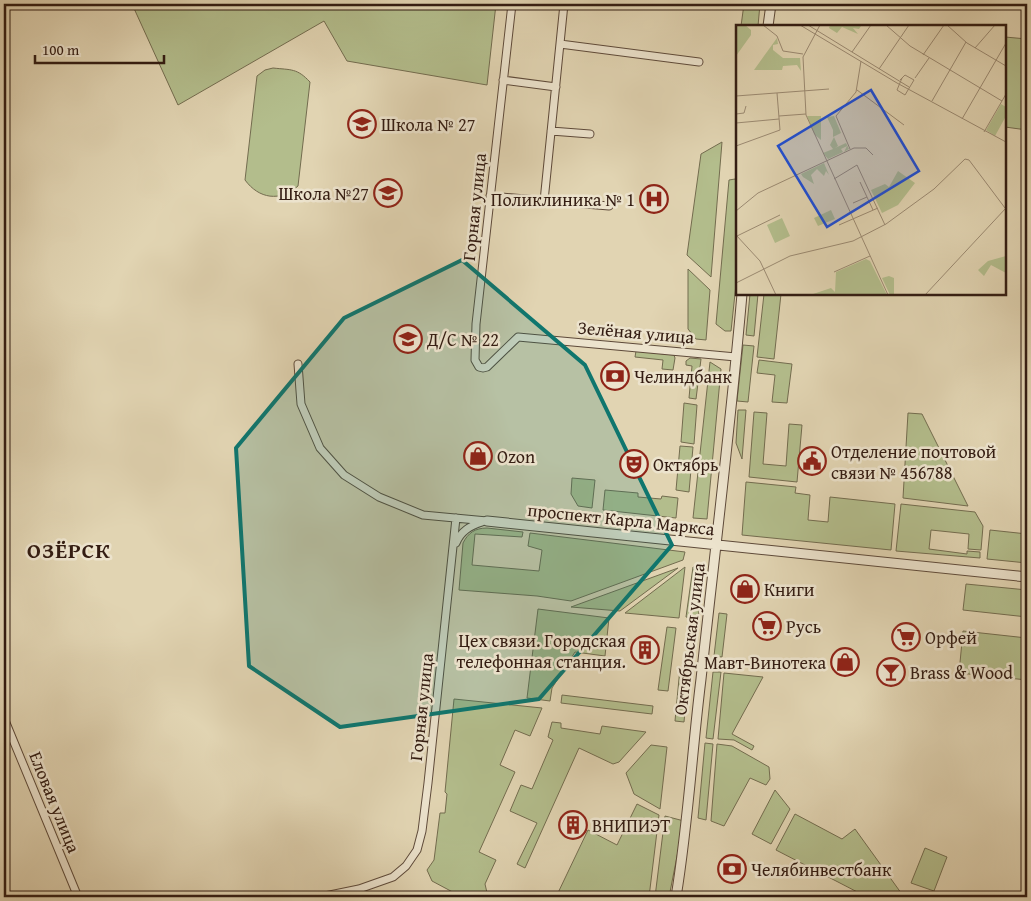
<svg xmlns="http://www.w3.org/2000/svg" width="1031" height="901" font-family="'Gentium Book Plus',serif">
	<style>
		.green { fill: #b3bd8c; stroke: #736c4f }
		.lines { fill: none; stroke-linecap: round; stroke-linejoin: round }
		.minor-casing { stroke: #5e4a3a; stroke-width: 9 }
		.tertiary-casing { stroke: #5e4a3a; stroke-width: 11 }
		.minor { stroke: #ece3cd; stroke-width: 7 }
		.tertiary { stroke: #ece3cd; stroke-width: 9 }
		.marked { fill: #0f766e; fill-opacity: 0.2; stroke: #0f766e; stroke-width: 4; stroke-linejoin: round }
		.labels { text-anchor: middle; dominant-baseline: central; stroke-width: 5; stroke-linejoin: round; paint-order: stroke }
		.poi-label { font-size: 18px; fill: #331c12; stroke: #ece3cd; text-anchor: start }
		.street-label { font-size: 18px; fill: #331c12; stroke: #ece3cd }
		.district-label { font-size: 22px; font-weight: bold; letter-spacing: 1px; fill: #331c12; stroke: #ece3cd }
		.inset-road { fill: none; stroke: #9b8a72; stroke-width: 1 }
		.view { fill: #1d4ed8; fill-opacity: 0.15; stroke: #1d4ed8; stroke-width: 2.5 }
		.inset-edge { fill: none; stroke: #331c12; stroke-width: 2.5 }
	</style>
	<rect width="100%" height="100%" fill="#e1d4b2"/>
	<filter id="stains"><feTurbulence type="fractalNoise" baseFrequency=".004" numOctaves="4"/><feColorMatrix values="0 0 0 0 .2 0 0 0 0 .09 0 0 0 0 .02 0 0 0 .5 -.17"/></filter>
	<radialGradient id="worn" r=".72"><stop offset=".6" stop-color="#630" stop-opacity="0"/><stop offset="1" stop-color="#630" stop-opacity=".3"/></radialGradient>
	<path class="green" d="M132,4H496L487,85L347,61L324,21L178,105Z
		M744,4H760L758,26H741Z
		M1005,37L1027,39V130L1005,127Z
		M273,68C291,70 297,68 310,82L298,186C280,202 259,199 245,180L257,76L265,70Z
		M722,142L711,277L687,255L701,154Z
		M735,179L737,184V275L731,331H725L716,324L729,180Z
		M688,269L710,290L706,340L696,339L688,329Z
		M750,294H758L754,336L746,335Z
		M764,294H781L774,359L757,357Z
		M743,345L754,346L748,402L737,401Z
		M636,351L674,355L675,358L673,370L662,369L663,360L635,357Z
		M690,358L701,359L696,399L689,398L692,366L686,365V361Z
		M759,360L792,364L787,403L772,402L775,375L757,373Z
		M710,362L721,369L707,519L693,518Z
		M684,403L697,405L694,444L681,442Z
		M738,410H746L742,459L736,443Z
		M754,412L767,413L763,464L786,466L789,424L802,425L797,482L749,477Z
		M908,413L922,414L968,506L903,498Z
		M680,446L693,447L689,492L676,490Z
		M572,478L595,480L592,508L578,506L571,494Z
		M746,482L796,487L795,493L810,495L808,520L828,522L830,497L895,504L891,550L742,535Z
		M605,490L638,493V497L661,499L662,496L678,498L676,518L603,510Z
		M901,504L975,512L983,526L981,550L968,549L969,534L931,530L929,549L967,554V551L980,552V558L896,551Z
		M487,528L523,532L522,537L475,534L472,565L539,571L542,550L528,546L530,533L685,552L683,560L571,601L537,596L459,590L463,543C468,533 475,528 487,528Z
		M990,530L1027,534V563L987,559Z
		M685,567L679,618L625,613Z
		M693,567L704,568L698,619L686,617Z
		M678,568L620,611L571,607Z
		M966,584L1027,590V617L963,610Z
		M538,609L609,618L605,656L575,652L552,688L550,701L527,698Z
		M719,613L727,614L722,657L714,656Z
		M667,627L676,628L668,691L658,690Z
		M963,631L1027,638V680L959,673Z
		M680,668L689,669L684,722L675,721Z
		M713,672H721L713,739L706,738Z
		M724,673L763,677L732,734L754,746L752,750L734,740L718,739Z
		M562,695L653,706L652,714L561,703Z
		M454,699L542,708L530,736L515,730L500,765L515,772L479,852L496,860L485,884L488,897H462L432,881L427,870L434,860L440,813H445L447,794L445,792Z
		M552,722L561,723V728L600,734L602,726L646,732L619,762L613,764L579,748L525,868L517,864L537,823L510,811L521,785L532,789L553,740L548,737Z
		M705,743L713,744L706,820L698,818Z
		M717,744L732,746L769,767L770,779L766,785L750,778L724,826L711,821Z
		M651,745L667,747L660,809L634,794L626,773Z
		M775,790L790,809L771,844L752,834Z
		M637,804L659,815L649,897H556L588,830L617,845Z
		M795,814L842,839L855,829L904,897H867L776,850Z
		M665,816L684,821L669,897H655Z
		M925,848L947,857L934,891L911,883Z"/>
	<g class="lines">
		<defs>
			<path id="minor" d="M512,4L476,324L475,360L479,367L483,368L487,367L518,337L736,357
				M560,44L699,62
				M503,80L556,87
				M551,131L590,134
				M490,196L609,206
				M544,201L564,4
				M298,364L301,404L320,448L344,475L379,497L423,515L487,521
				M456,543C461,531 470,526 482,522
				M4,718L78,897
				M320,897L359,889L393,877L406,866L417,850L422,831L428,783L456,518"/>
			<path id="tertiary" d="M768,26L771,4
				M487,521L1027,577
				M676,897C688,825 692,751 701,679C715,550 731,422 742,294"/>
		</defs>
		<use href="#minor" class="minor-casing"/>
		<use href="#tertiary" class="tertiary-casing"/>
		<use href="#minor" class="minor"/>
		<use href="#tertiary" class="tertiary"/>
	</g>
	<path class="marked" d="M462,260L585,365L672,545L539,699L340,727L249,666L236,448L344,318Z"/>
	<defs>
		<symbol id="school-ring" viewBox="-11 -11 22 22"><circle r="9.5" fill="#ece3cd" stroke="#8f2418" stroke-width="1.5"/><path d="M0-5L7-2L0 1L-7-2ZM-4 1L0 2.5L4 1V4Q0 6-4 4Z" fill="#8f2418"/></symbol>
		<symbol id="hospital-ring" viewBox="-11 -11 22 22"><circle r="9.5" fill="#ece3cd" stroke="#8f2418" stroke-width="1.5"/><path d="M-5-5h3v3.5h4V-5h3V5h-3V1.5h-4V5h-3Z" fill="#8f2418"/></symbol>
		<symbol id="bank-ring" viewBox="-11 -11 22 22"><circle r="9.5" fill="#ece3cd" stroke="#8f2418" stroke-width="1.5"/><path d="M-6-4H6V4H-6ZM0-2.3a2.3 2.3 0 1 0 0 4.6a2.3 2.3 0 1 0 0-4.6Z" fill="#8f2418"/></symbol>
		<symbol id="shop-ring" viewBox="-11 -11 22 22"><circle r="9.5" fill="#ece3cd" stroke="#8f2418" stroke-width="1.5"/><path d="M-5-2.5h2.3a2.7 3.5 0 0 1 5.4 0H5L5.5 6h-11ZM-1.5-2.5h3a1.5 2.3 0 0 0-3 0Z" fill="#8f2418"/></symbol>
		<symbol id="civic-ring" viewBox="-11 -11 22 22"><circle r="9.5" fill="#ece3cd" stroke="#8f2418" stroke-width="1.5"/><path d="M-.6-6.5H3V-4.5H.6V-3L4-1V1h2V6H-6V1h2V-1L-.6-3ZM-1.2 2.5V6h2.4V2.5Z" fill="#8f2418"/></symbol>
		<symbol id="theatre-ring" viewBox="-11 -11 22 22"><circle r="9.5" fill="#ece3cd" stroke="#8f2418" stroke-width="1.5"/><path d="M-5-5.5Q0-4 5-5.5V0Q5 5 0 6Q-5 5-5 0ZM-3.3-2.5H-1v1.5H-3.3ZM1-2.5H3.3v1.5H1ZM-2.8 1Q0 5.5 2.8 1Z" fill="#8f2418"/></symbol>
		<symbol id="supermarket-ring" viewBox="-11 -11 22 22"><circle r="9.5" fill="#ece3cd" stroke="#8f2418" stroke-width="1.5"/><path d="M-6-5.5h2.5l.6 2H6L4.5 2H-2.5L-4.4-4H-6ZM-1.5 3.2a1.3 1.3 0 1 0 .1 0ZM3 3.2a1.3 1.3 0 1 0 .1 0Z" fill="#8f2418"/></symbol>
		<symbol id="building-ring" viewBox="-11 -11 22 22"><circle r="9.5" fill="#ece3cd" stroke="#8f2418" stroke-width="1.5"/><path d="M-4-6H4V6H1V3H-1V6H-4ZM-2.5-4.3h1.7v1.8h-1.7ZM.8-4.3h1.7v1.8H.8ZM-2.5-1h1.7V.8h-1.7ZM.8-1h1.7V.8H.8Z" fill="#8f2418"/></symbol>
		<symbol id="bar-ring" viewBox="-11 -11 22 22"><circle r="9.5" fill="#ece3cd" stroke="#8f2418" stroke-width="1.5"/><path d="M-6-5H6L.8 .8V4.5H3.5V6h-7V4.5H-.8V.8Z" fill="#8f2418"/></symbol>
	</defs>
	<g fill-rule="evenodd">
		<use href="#school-ring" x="346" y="108" width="32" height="32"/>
		<use href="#school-ring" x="372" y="177" width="32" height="32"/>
		<use href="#hospital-ring" x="638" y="183" width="32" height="32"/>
		<use href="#school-ring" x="392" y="323" width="32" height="32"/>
		<use href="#bank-ring" x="599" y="360" width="32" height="32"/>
		<use href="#shop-ring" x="462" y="440" width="32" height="32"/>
		<use href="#civic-ring" x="796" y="445" width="32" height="32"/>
		<use href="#theatre-ring" x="618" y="448" width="32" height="32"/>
		<use href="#shop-ring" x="729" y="573" width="32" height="32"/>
		<use href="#supermarket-ring" x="751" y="610" width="32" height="32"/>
		<use href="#supermarket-ring" x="890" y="621" width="32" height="32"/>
		<use href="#building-ring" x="629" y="634" width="32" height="32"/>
		<use href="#shop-ring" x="829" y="646" width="32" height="32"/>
		<use href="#bar-ring" x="875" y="656" width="32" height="32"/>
		<use href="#building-ring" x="557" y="809" width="32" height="32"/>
		<use href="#bank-ring" x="716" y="853" width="32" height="32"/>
	</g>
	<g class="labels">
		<g class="poi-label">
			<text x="381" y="124">Школа № 27</text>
			<text x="369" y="193" text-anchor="end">Школа №27</text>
			<text x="635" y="199" text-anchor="end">Поликлиника № 1</text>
			<text x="427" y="339">Д/С № 22</text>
			<text x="634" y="376">Челиндбанк</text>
			<text x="831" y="451">Отделение почтовой<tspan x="831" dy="21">связи № 456788</tspan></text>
			<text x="497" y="456">Ozon</text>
			<text x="653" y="464">Октябрь</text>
			<text x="764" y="589">Книги</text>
			<text x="786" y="626">Русь</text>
			<text x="925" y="637">Орфей</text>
			<text x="626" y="640" text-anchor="end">Цех связи. Городская<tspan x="626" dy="21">телефонная станция.</tspan></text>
			<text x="826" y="662" text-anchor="end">Мавт-Винотека</text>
			<text x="910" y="672">Brass &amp; Wood</text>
			<text x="592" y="825">ВНИПИЭТ</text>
			<text x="751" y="869">Челябинвестбанк</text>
		</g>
		<g class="street-label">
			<text transform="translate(474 207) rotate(-84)">Горная улица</text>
			<text transform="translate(636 332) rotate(5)">Зелёная улица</text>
			<text transform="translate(621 519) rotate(6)">проспект Карла Маркса</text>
			<text transform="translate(689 639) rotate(-83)">Октябрьская улица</text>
			<text transform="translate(421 707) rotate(-84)">Горная улица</text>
			<text transform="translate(55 802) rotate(68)">Еловая улица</text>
		</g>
		<g class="district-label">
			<text x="69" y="550">ОЗЁРСК</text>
		</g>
	</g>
	<g transform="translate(736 25)">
		<rect width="270" height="270" fill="#e1d4b2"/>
		<path d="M0,0H9L15,5V10L0,31ZM94,0H123L125,1L123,4L117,3L122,9L106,2L101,8L93,3ZM41,13L42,19L37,20V25L47,33H64L65,46L61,40L47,41L46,45H18ZM265,79L270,82V91L259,111L250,105ZM71,91H85V115L78,109ZM98,91L105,108L97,112V105L91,92ZM98,112L102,121L99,123L110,118L113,124L108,127L111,121L105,124L107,127L92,134L87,128L97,124L94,120ZM88,138L93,150L90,146L88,151L81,144L75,150L78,159L67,152L65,149ZM162,146L179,158L162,180L146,188L135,165L149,159L153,162ZM95,185L99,194L82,201L78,193ZM46,193L54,211L39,218L31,200ZM270,231V248L255,240L248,251L242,245L252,236ZM130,234L134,236L151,270H74L95,263L99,267L100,247ZM153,251L158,253V270H154L146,253Z" fill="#b3bd8c"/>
		<path class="inset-road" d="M27,0L41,11L47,26L67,29M64,0L161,58L270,117M72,0L173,62M84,0L67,32L70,90L152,270M150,0L174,21L266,76M211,0L231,18L270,41M239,23L259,0M116,27L135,0M187,30L208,0M143,44L173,0M179,53L193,33M164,55L169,50L178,55L169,70L161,65L166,53M121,65L168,100M0,71L93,64M196,76L230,17M0,89L8,88L10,81M43,91L70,89M226,94L270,18M0,98L43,94M248,107L270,69M0,121L44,105L41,68M114,124L100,91L120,67L125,36M98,154L121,140L149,200M124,157L137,185M117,178L131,172M0,186L22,168L118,123H130L137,130M103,200L142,183M0,210L24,236L40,270M1,211L44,190M98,247L134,231M0,258L54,231L117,216L150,199L198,164L229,134L233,135L269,183M189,270L270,183"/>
		<path class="view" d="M135,65L183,146L91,202L42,121Z"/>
		<rect width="270" height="270" class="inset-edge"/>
	</g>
	<rect width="1031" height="901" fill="none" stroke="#e1d4b2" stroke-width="20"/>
	<rect x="5" y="5" width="1021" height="891" fill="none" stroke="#331c12" stroke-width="2.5"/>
	<rect x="10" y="10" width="1011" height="881" fill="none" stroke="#331c12"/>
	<path d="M35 55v8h129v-8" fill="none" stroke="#331c12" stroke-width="2.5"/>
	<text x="42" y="55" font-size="15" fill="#331c12" stroke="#ece3cd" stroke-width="4" paint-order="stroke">100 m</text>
	<rect width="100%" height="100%" filter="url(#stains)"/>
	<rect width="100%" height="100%" fill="url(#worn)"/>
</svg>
